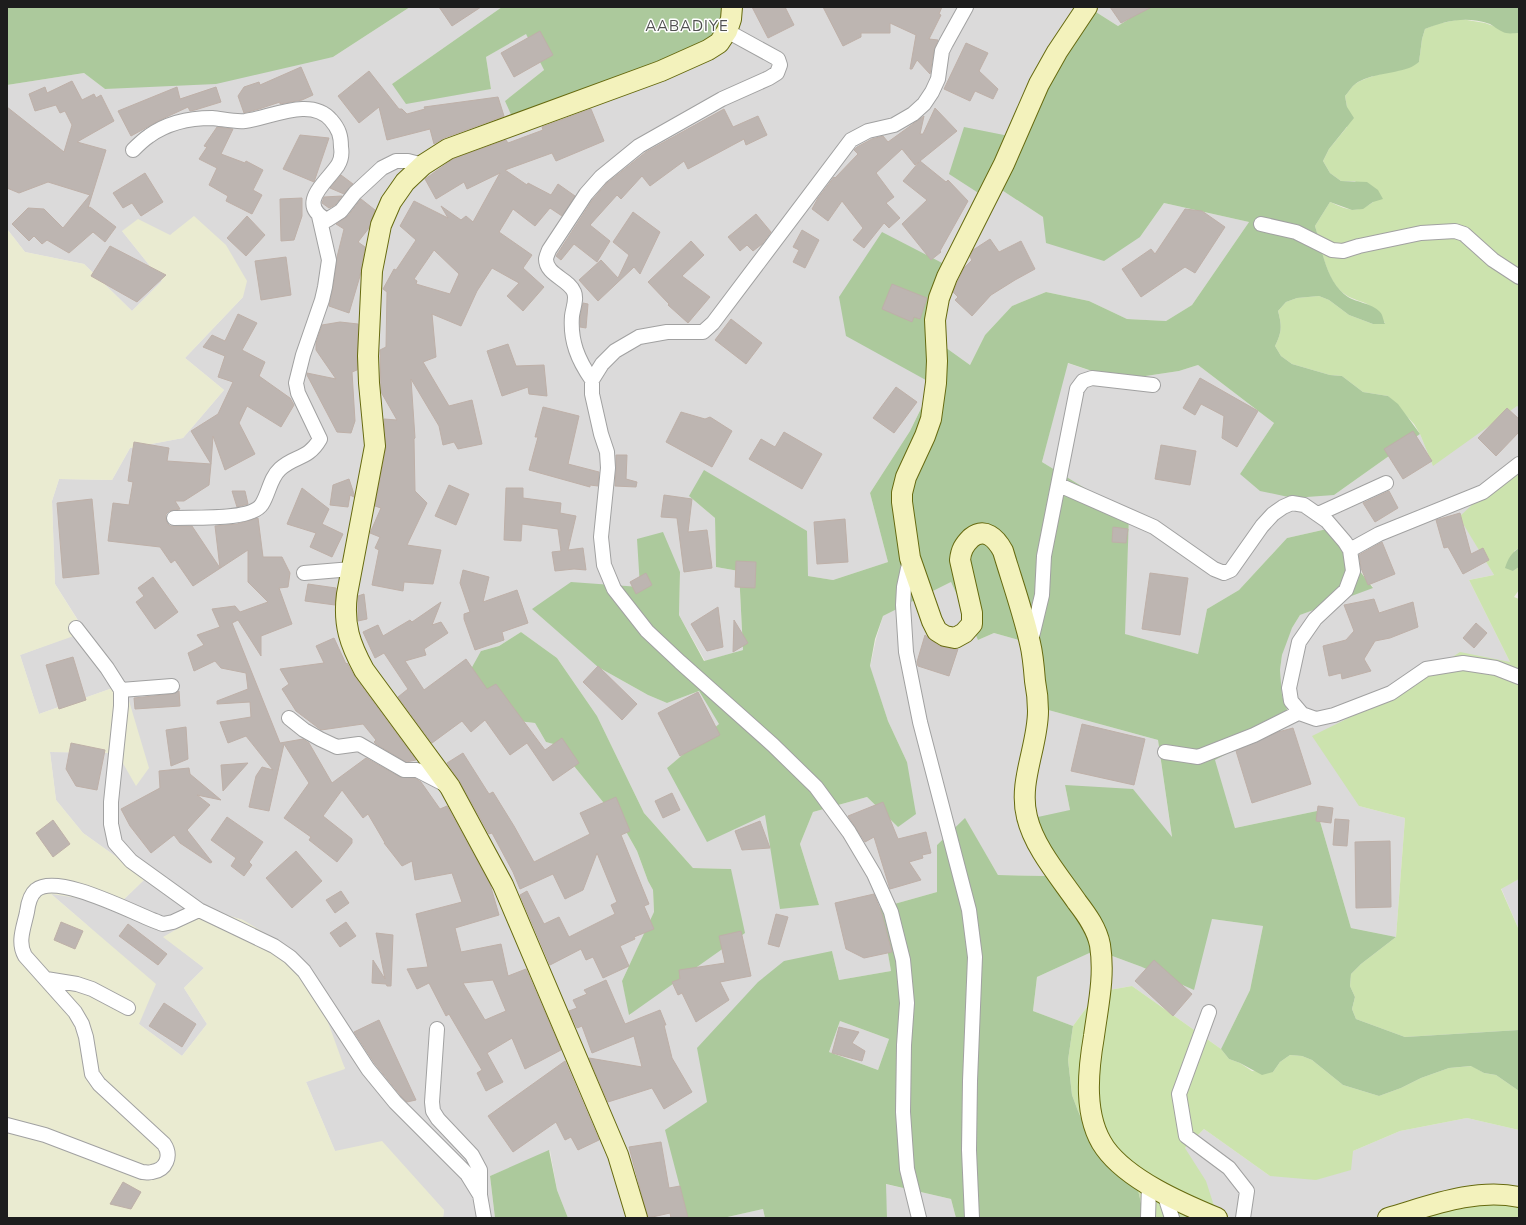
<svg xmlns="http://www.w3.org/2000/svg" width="1526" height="1225" font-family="'Nunito Sans',sans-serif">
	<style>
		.residential { fill: #dbdada; fill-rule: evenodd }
		.farmland { fill: #eaebd1 }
		.grass { fill: #cce3ae }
		.forest { fill: #acc99c; fill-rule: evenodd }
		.building { fill: #bdb5b1; stroke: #beb0a8; fill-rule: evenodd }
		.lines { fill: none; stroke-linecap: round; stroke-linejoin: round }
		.street-casing { stroke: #a1a1a1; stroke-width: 16 }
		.secondary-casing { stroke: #666a0f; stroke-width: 22 }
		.street { stroke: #fff; stroke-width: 14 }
		.secondary { stroke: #f3f2bc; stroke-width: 20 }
		.labels { text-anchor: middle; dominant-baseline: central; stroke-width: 3; stroke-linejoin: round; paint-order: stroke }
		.quarter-label { font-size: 15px; letter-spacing: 1px; fill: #505050; stroke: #fff }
	</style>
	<rect width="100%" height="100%" fill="#edeae4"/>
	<path class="residential" d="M410,7H502L392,84L491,89L486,57L526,33L544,70L505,101L725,7H1084L988,181L1043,217L1140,237L1164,203L1249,222L1192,305L1166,321L1127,319L1089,301L1046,292L1012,306L985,335L970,365L931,337L933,383L910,431L870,493L888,562L833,580L808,576L689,496L715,518L716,567L739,571L743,650L705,661L679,615L680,572L640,587L598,667L648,695L667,703L699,691L720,724L667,768L765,815L819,905L800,844L813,812L867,797L898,827L907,762L888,721L870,667L876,639L883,616L951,582L978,640L994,633L1022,641L1030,705L1158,740L1172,838L1065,785L1070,810L1045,876L998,875L965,819L937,845V892L880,908L891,971L839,980L832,951L707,1102L688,1218H568L557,1190L550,1151L490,1176L495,1218H443L444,1210L335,1151L306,1082L345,1068L243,920L210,910L164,937L204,968L184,988L207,1024L182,1056L139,1024L87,925L50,893L119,904L146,878L83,833L56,800L50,752L117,753L124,684L39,714L20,655L85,631L55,584L52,501L59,479L112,480L130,448L183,438L224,390L185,358L243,297L170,235L122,231L162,281L132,311L84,264L25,252L7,229V85L84,73L105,89L333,57ZM521,632L557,658L597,716L644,813L693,868L731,869L630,1015L622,981L654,913L653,890L648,881L637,851L624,828L557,745L546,742L535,723L509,720L481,651L499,646Z
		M1088,7H1147L1118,26Z
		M1067,363L1119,380L1179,371L1198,365L1274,423L1240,474L1334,495L1420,434L1433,465L1517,405L1519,407V461L1460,517L1494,575L1469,580L1510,662L1359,806L1405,818L1396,937L1351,928L1317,811L1235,828L1214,760L1291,720L1282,696L1280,670L1282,655L1286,641L1292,628L1300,615L1373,587L1327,529L1287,538L1239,590L1207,609L1198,654L1124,634L1129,515L1042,462Z
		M1519,879V930L1501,888Z
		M1212,919L1263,926L1250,990L1221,1049L1132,986L1098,992L1073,1026L1033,1011L1037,977L1096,950L1142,967Z
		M840,1021L889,1039L878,1070L829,1052Z
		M1467,1118L1519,1130V1204L1393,1218H1203L1185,1148L1204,1129L1270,1176L1353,1151L1400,1131Z
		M885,1184L951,1199L956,1218H887Z
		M763,1209L765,1218H723Z"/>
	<path class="farmland" d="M194,216L226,245L247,281L243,297L185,358L224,390L183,438L130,448L112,480L59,479L52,501L55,584L85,632L20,655L39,714L124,684L149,768L136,786L117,753L50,752L56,800L83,833L146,878L119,904L51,894L156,984L139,1024L182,1056L207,1024L184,988L204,968L163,937L210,910L243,920L273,938L313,981L345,1069L306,1082L335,1151L382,1141L444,1210L443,1218H7V229L25,252L84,264L132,311L162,281L122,231L138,219L170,235Z"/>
	<path class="grass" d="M1461,19L1485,23L1496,27L1507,33H1519V407L1517,406L1433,466L1420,434L1414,424L1388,396L1363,392L1342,376L1330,375L1292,364L1281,356L1275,346C1282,332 1282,326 1278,311L1286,302L1297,298L1319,296L1329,300L1349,315L1373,324L1385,323C1380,318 1375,308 1369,305C1363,301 1353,300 1346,295C1326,283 1321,246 1315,226L1330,202C1347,210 1357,214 1373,202L1355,181H1341L1330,173L1323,161L1329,149L1347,127V107L1345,96C1348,93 1350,89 1353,86C1361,78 1384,73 1395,71C1403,69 1411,65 1419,62L1422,39L1425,29L1437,24Z
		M1519,461V548L1514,551L1513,571L1519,567V590L1514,597L1519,599V879L1501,889L1519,930V1030L1405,1037L1356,1019L1352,1009L1355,997L1350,986L1351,974L1361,964L1396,937L1405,818L1359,806L1312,736L1397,694L1460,652L1510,662L1469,580L1494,575L1459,517Z
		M1132,986L1221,1049L1229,1059L1240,1063L1252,1071L1273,1072L1280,1062L1290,1055L1302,1056L1312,1060L1343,1085L1379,1096L1401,1088L1421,1078L1449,1068L1472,1066L1484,1073L1496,1075L1519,1091V1130L1467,1118L1400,1131L1353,1151L1351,1170L1316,1180L1270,1176L1204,1129L1185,1148L1206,1181L1215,1209L1203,1218H1144L1139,1194L1085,1127L1078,1111L1072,1095L1068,1060L1073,1026L1098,992Z
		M1470,1199L1519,1204V1218H1393Z"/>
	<path class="forest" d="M7,7H410L333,57L216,84L105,89L84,73L7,85Z
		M502,7H725L715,42L516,126L505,101L544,70L526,34L486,57L491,89L406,104L392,84Z
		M1088,7L1118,26L1147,7H1519V33C1515,33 1510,34 1506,33C1501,32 1495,27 1490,24C1467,16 1447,20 1425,29L1422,39L1419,62C1416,64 1412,67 1409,68C1393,74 1365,74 1353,86C1350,89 1348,93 1345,96L1347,107L1354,118L1329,149L1323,161L1330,173L1341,181L1367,182L1378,190L1383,199L1373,202L1363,209L1352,210L1330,202L1315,226C1322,248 1325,278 1344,294C1354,303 1371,302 1380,312C1383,315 1383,320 1385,324H1373L1349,315L1329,300L1319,296L1297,298L1286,302L1278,311C1282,326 1282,332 1275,346L1281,356L1292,364L1330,375L1342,376L1363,392L1388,396L1398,404L1420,434L1334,495L1293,498L1260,491L1240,474L1274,423L1198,365L1179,371L1119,380L1068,363L1042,462L1129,515L1125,634L1198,654L1207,609L1239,590L1287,538L1327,529L1373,588L1300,615L1292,628L1282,655L1280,670L1282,696L1291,720L1215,760L1235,828L1317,811L1351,928L1396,937L1361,964L1351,974L1350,986L1355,997L1352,1009L1356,1019L1405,1037L1519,1030V1091L1496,1075L1484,1073L1471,1066L1449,1068L1421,1078L1401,1088L1379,1096L1343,1085L1312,1060L1302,1056L1290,1055L1280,1062L1273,1072L1262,1075L1240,1063L1229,1059L1221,1049L1250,990L1263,926L1212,919L1194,990L1142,967L1096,950L1037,977L1033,1011L1073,1026L1068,1060L1072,1095L1078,1111L1085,1127L1134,1182L1139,1194L1144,1218H956L951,1199L886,1184L887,1218H765L763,1209L723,1218H688L665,1130L707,1102L697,1048L758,982L784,961L832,951L839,980L891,971L880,908L937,892V845L965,818L998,875L1045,876L1024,820L1070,810L1065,785L1133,789L1172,837L1158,740L1030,705L1022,641L994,633L978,640L951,582L883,616L875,639L870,666L888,721L907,762L916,814L898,827L867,797L813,812L800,844L819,905L780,909L765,815L707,842L667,768L719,724L699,691L667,703L648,695L598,667L532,609L571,582L640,587L637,539L663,532L680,572L679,615L704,661L743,650L739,571L716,567L715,518L689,496L704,470L807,531L808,576L833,580L888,562L870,493L910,431L933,384L846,336L839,297L882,232L948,266L931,337L970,365L985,335L1012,306L1046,292L1089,301L1127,319L1166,321L1192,305L1249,222L1164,203L1140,237L1104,261L1046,243L1043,217L988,181L980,194L949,174L964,127L1014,137ZM840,1021L889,1039L878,1070L829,1052Z
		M1519,548V567L1513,571L1505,568C1508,559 1511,553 1519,548Z
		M521,632L557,658L597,716L644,813L693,868L731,869L745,933L629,1015L622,981L654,912L653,890L648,881L637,851L624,828L557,745L546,742L535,723L509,720L471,669L481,651L499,646Z
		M549,1150L557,1190L568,1218H495L490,1176Z"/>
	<path class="building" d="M439,7H481L452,26Z
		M752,7H785L794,25L768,38Z
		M823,7H942L939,14L941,15L929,39L938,40L934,50L930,74L917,60L912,69H910L916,35L890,23V33H861V37L843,46Z
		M1110,7H1152L1121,23Z
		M540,31L553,55L514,77L501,53Z
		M966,43L988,53L979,71L998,89L993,99L975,91L970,101L944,89Z
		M301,67L313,95L302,100L280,104V102L259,109L244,113L238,96L244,87L259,82L260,85Z
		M369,71L399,109H402L407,114L425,109L424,107L498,97L504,116L444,138L434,144L430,129L387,140L379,107L359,123L338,96Z
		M72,81L82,100L94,94L96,98L101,95L114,121L77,142L106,150L88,208L90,207L116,227L105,242L93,232L69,253L47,240L42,244L34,236L29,241L12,224L28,208L44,209L63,228L90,195L48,182L19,193L7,188V107L64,152L72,125L65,111L60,113L56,105L35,111L29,94L45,87L47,93Z
		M177,87L180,99L216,87L221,102L195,110L190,111L188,107L160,120L131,136L118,111Z
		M935,108L957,131L920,161L946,182L948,180L968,201L940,251L941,252L931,260L902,224L927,200L903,181L919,162L915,165L902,149L876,173L894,197L886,203L900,218L889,228L884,223L864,248L853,240L863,228L842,201L828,221L812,209L818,198L834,177L835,178L858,154L854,150L857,147L872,139L883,136L888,142L924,116L920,134H923Z
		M591,109L604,141L556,161L552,153L505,170L527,185L528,183L551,195L558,184L575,196L562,216L550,208L535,226L513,209L499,232L532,255L523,268L544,287L523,311L507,296L519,283L492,268L477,291L461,326L432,314L436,357L423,362L449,406L472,400L482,444L458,449L454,442L443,445L439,426L411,379L415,438L414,439L415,491L427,503L407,545L441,550L433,584L404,582L403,591L372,585L379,550L375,548L380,537L370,533L381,508L375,506L386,448L384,419L397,420L381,392L380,350L386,347L387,292L383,289L394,269L396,270L416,240L400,226L414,201L448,218L441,206L461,220L466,216L473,222L500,173L467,189L464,182L436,199L425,179L453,159L506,140L508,143L543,130L542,127ZM434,250L459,274L450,294L416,284L417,281L414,279Z
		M724,109L733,127L758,116L767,135L746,145L744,139L688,169L684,161L650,186L642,176L621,199L617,195L590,225L610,241L597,262L574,244L561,260L556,256L593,199L607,183L646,152Z
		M217,127L233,129L221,154L245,163L246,161L263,170L253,190L262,195L252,214L226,201L228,196L209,185L217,168L199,159L207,147L204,146Z
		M300,135L329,138L314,182L283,169Z
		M145,173L163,202L141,216L132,203L123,208L113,193Z
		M341,175L353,184L344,194L330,188Z
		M342,196L335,205L329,208L322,203L324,197Z
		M302,198V216L294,240L281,241L280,199Z
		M361,199L375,210L369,228L358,242L365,247L360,276L349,313L329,306L333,288L337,257L344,229L336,224L348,216Z
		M1185,209L1202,211L1225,227L1195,273L1185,267L1141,297L1122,269L1151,249L1155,254Z
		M633,212L660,232L640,274L634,267L598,301L579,280L601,260L618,278L629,255L613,242Z
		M756,214L771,232L762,244L753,251L747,245L740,251L728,237Z
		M247,216L265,235L246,256L227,238Z
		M802,230L819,240L805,268L793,262L799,250L793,247Z
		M990,239L999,252L1021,241L1035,269L1015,280L991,295L972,316L955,300L958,297L953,292L964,268L972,260L970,257L973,250Z
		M691,241L704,255L682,276L710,297L688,323L668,305L669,304L648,282Z
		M110,246L166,275L137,302L91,276Z
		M286,257L291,295L261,300L255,261Z
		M892,284L927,298L920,319L914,317L912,322L882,309Z
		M583,303L588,304L586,328L580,327V317Z
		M238,314L257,323L242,350L265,362L259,376L290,398L294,405L281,427L247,406L239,423L255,454L225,470L213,436L211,464L191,431L218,414L233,382L218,377L225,356L203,347L212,335L225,341Z
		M731,319L762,343L746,364L715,340Z
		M340,322L358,324L357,370L352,372L355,421L351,433L337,432L307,375V373L336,379L316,350V343L322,325Z
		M508,344L516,366L544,365L547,396L529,394L528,387L502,396L487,351Z
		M1200,378L1258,411L1237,447L1222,438L1224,416L1201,404L1195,415L1183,408Z
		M896,387L917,402L894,433L873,418Z
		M543,407L579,416L568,464L599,472L598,486L590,485V487L529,470L538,437H535Z
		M1507,408L1519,419V432L1496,456L1478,438Z
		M681,412L705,419L710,417L732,431L712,467L666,442Z
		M1413,431L1432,461L1403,479L1384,449Z
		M784,432L822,454L802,489L749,459L761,439L775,447Z
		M134,442L169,448L167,461L211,464L209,485L184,501H175L180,509L169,511L166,514V519L167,523L170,526H192L220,568L215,526L237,524L258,518L263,557H282L290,573L288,587L279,588L292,624L261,636V656L238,620L232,623L280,743L303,739L309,743L332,783L366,758L400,777L415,778L421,782L440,809L447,806L490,884L499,915L455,928L461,952L501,944L508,976L526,969L561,1050L525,1069L512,1038L487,1053L503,1082L486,1091L477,1073L482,1070L449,1014L446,1016L429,983L417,989L407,969L428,967L416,914L462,902L452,873L415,880L412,861L402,866L384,843H385L368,814L363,818L342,790L323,816L352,839V843L337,862L309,840L311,837L284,818L309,783L284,744L269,811L249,807L256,776L262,767L273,770L246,736L228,743L220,722L251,717L250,702L217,704V701L248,689L246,673L221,668L215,661L194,671L188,653L204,645L197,635L220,627L212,609L235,606L240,612L268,602L248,582V550L193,586L175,560L171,563L160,547L108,541L113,503L129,505L133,482L128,481ZM493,980L506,1011L485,1020L463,983Z
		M1161,445L1196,451L1190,485L1155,479Z
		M616,455H627L626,479L637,482L636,487L615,486L616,469Z
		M349,479L354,494V497L350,495L348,507L330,505L333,485Z
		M449,485L469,494L456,525L435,516Z
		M302,488L329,509L322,524L343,534L332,557L310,547L316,533L287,524Z
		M506,488H523V498L561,503L560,513L576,516L568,550L583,548L586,570L574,569L555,571L552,552L561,551L558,529L522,524L521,541L504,540Z
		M232,491H245L248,504L237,507Z
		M1389,491L1398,508L1375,522L1363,503Z
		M664,495L692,499L688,532L707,530L712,568L684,572L677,518L661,517Z
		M92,499L99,574L63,578L57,503Z
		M1460,513L1471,554L1483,548L1489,560L1463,574L1448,547L1444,548L1436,520Z
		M845,519L848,562L817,564L814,522Z
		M1113,527L1128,529L1126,543L1112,542Z
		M1382,542L1395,574L1368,585L1361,568L1359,555Z
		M736,561L756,562L755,588L735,587Z
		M463,570L489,577L483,602L517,590L528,623L502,632L504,640L475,650L464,619V614L470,612L460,583Z
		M646,573L652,585L636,594L630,582Z
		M1150,573L1188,578L1180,635L1142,629Z
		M153,577L178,612L155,629L136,602L144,596L138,588Z
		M308,584L336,588L335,605L305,601Z
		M364,594L367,619L358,621V596Z
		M1374,599L1379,613L1413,602L1418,627L1390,638L1375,641L1364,659L1371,671L1342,679L1341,673L1329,676L1323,646L1346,640L1354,631L1344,605Z
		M441,602L432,625L441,622L448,633L424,649L426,655L405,661L424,690L466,659L487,689L496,684L545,750L562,738L579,763L553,781L527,743L510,755L485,720L471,732L462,721L432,743L398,697L408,689L384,653L375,658L363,632L378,625L383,636L410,620L412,622Z
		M718,607L723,647L707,651L691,624Z
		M734,620L748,643L733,652Z
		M1476,623L1487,633L1474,648L1463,638Z
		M925,635L939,646L953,649H958L949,676L918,666L917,662Z
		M334,638L346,664L347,663L355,677L416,760L406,762L376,744L374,742L376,740L363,724L321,730L296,711L282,689L289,684L280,669L324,663L316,646Z
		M73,657L86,700L59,709L46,665Z
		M598,666L637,704L622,720L583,682Z
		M179,691L180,706L135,709L134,698L173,694Z
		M698,692L720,735L680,756L658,713Z
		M1082,724L1145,739L1134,785L1071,771Z
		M186,727L188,759L171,766L166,730Z
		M1293,728L1311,784L1252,803L1236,751L1278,732Z
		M71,743L105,750L97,790L76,786L66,769Z
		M463,753L489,794L493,792L514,826L534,862L590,834L580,813L616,797L630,831L621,835L649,904L644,906L654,929L634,937L635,939L620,946L629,966L603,978L593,957L586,960L581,949L550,965L520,895L527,891L544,924L559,917L569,937L615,914L611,905L617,902L597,853L583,890L565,899L553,874L520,889L513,872L492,833L489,834L460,782L447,763Z
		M248,763L223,791L221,765Z
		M189,768L190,774L221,800L197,795L210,805L187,830L212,862L210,863L180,843L174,835L151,853L130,826L121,809L160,788L159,771Z
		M672,793L680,810L663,818L655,801Z
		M883,802L898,839L926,832L931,853L922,855L923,858L909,862L921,880L890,889L874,837L865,842L848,816Z
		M1318,806L1333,808L1331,823L1316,821Z
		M227,817L263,842L249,862L252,865L244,876L231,866L236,858L211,840Z
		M1335,819L1349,820L1347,846L1333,845Z
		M53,820L70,844L53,857L36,833Z
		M760,821L770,848L742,850L735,831Z
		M1390,841L1391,907L1356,908L1355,842Z
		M296,851L322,881L292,908L266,878Z
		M341,891L349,903L335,913L326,900Z
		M874,894L882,914L892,952L864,958L846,949L835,903Z
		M776,914L788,917L779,947L768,944Z
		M61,922L83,931L75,949L54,940Z
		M346,922L356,936L340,947L330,933Z
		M128,924L167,954L158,965L119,936Z
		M741,931L751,976L720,982L729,1000L696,1022L682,993L678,995L672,982L680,979L679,970L725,963L719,936Z
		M376,933L393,935L391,986H387L386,984L372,983L373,960L385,979Z
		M1154,960L1192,994L1173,1016L1135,981Z
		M606,980L625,1024L660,1010L666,1025H664L672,1058L692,1092L664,1109L652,1088L608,1102L589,1058L642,1067L634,1036L592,1053L582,1026L577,1028L569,1011L577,1008L573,1000L587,994L584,990Z
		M164,1003L196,1024L182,1047L149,1026Z
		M379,1020L416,1100L407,1102L401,1096L375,1064L354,1032Z
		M839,1027L859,1032L852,1043L865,1051L862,1061L832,1053Z
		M565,1061L599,1140L578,1150L571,1137L565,1140L556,1122L513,1152L488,1116Z
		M661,1142L669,1188L680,1186L688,1218H671L670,1213L648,1218L629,1147Z
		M123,1182L141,1192L131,1209L110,1204Z"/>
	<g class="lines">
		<defs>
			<path id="street" d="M133,150C138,145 143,140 149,136C167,123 190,118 212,118C223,119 234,122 245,121C270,118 311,96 331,120C339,129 341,136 341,147C342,153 341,160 338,165C326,183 296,204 327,220L341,211L355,193L382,168L396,161H408L423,165
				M1261,224L1296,232L1332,250L1343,251L1359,246L1421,233L1455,231L1464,234L1493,260L1519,277
				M592,380C578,360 570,341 572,316C573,308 577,299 574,292C569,279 546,275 546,259C546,257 548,253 549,250L586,194L601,177L639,146L722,99L769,78L777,73L780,65L778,59L727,31
				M1059,485L1154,527L1214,569L1224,573L1231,570L1262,526L1273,514L1283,507L1292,503L1304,505L1327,521L1345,542L1350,550L1353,571L1346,590L1315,619L1299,642L1289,688L1291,701L1302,714L1316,719L1334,715L1391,693L1426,669L1463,663L1496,668L1519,677
				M1318,514L1386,483
				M174,518C194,517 252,521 262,504C269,493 270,478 280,469C295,455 308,460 320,439L298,393L296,383L303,355L322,300L325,287L329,260L319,216
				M1350,550L1379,534L1483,492L1519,464
				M910,559L904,587L903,605L906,652L920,722L969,910L975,957L970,1081L969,1150L972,1218
				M304,573L352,569
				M76,628L107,668L121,690V706L111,802V824L115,843L131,861L199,910L274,946L290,957L304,971L368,1069L395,1102L467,1174L480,1195L484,1218
				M1031,641L1042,595L1044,556L1077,389L1083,381L1092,378L1153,385
				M121,690L172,686
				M289,718L304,730L320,739L337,747L359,744L404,770H417L446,785
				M1165,752L1198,757L1254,735L1300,712
				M46,979L77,984L92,989L128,1008
				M1209,1012L1179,1094L1186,1136L1229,1168L1247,1191L1243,1218
				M437,1029L432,1102L433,1111L438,1119L472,1155L480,1170V1195
				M7,1125L45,1135L142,1172C145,1172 149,1173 152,1172C166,1170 172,1156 164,1144L99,1084L92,1074L86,1037L82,1024L75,1012L25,956C17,942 24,927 27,912C28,904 30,895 36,890C59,872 138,916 163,924L173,922L199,910
				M1164,1193L1172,1218
				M919,1218L907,1169L903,1112L904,1045L907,1003L903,960L891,912L874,874L849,832L816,787L773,745L680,662L647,631L614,589L604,565L601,537L608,468L607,452L601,434L592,394V380L602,364L615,351L639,337L667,332H703L713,323L851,140L868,131L894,125L913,114L924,104L932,92L938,79L942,51L946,43L966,7
				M1148,1218L1149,1185"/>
			<path id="secondary" d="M1087,7L1057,52L1039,84L1004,164L947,277L939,298L935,320L937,361L936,383L931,419L925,436L906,477L902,493V502L910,558L932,621L937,631L945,636L955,638L964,633L972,624V613L960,560C961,550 964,545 971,538C985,527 996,538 1003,551C1012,581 1023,612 1030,643C1033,655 1034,668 1035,681C1037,691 1038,701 1038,711C1038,746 1018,782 1027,817C1034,847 1059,876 1077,902C1087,915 1097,929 1100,945C1105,976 1098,1006 1094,1036C1088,1071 1083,1117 1105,1148C1128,1180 1181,1203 1217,1218
				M637,1218L618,1155L503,885L450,787L364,670C350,644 343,625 347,594L375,446L369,383L368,356L372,271L381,225L391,202L405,182L423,165L448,149L661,71L708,50L719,43L727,31L731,19L732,7
				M1388,1218C1430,1206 1474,1188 1519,1197"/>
		</defs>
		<use href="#street" class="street-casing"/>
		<use href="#secondary" class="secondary-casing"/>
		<use href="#street" class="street"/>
		<use href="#secondary" class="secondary"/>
	</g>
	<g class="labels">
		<g class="quarter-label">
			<text x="687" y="26">AABADIYE</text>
		</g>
	</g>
	<rect width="1526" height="1225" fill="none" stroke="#1d1d1d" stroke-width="16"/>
</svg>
